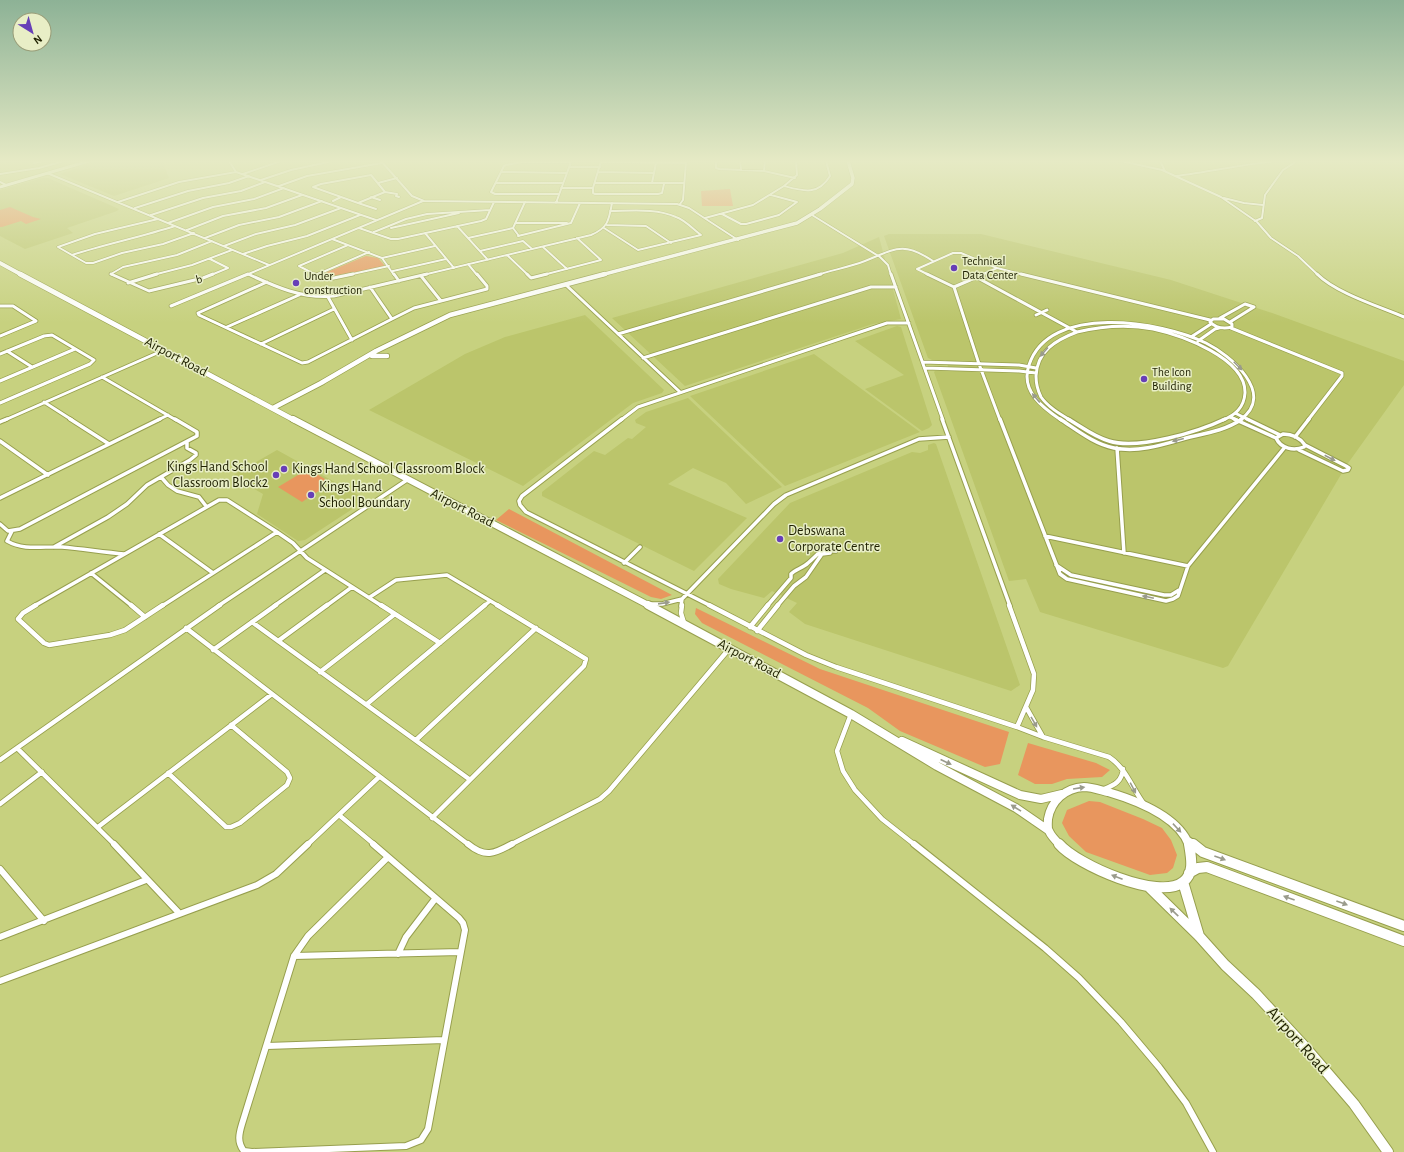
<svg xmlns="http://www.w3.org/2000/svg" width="1404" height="1152" font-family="'Alegreya Sans',sans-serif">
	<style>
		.built { fill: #bbc56b }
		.green { fill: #e8965e }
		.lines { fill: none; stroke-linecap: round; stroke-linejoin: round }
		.minor-far4-casing { stroke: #979f4e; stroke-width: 3 }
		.minor-far3-casing { stroke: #979f4e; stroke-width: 4.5 }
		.minor-far2-casing { stroke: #979f4e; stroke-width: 5.5 }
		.minor-far1-casing { stroke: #979f4e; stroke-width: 6 }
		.minor-casing { stroke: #979f4e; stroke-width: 8 }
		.tertiary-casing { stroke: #979f4e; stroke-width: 4 }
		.secondary-far1-casing { stroke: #979f4e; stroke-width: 4.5 }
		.secondary-casing { stroke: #979f4e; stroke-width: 6 }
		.primary-far4-casing { stroke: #979f4e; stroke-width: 5 }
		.primary-far3-casing { stroke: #979f4e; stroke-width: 6 }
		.primary-far2-casing { stroke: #979f4e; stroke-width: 8 }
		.primary-far1-casing { stroke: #979f4e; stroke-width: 10 }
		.primary-casing { stroke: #979f4e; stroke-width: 12 }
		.minor-far4 { stroke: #fff; stroke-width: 2 }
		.minor-far3 { stroke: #fff; stroke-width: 3 }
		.minor-far2 { stroke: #fff; stroke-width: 3.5 }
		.minor-far1 { stroke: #fff; stroke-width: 4.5 }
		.minor { stroke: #fff; stroke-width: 6 }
		.tertiary { stroke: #fff; stroke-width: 3 }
		.secondary-far1 { stroke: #fff; stroke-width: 3.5 }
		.secondary { stroke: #fff; stroke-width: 4.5 }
		.primary-far4 { stroke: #fff; stroke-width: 4 }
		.primary-far3 { stroke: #fff; stroke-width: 5 }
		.primary-far2 { stroke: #fff; stroke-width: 6 }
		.primary-far1 { stroke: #fff; stroke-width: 8 }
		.primary { stroke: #fff; stroke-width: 10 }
		.oneway { fill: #9a9b8c }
		.poi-dot { fill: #673fb7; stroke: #e8eec6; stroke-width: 1.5 }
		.labels { text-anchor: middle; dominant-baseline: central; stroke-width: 3; stroke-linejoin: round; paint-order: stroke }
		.far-poi-label { font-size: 12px; fill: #1f2100; stroke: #e8eec6; text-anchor: start }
		.far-street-label { font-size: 12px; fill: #1f2100; stroke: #e8eec6 }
		.street-label { font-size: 14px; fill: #1f2100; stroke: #e8eec6 }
		.poi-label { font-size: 14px; fill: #1f2100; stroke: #e8eec6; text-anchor: start }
		.near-street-label { font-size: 17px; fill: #1f2100; stroke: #e8eec6 }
	</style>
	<rect width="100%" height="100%" fill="#c7d17f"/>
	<path class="built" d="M99,161H162L169,178L114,196L60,174Z
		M42,178H48L119,209L117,211L67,228L73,233L25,249L0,236V190Z
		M889,234H981L1171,280L1275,314L1404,361V385L1346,466L1228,666L1223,668L1040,612L1026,579L1009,581L934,372L935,371H949L947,363L946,360H932L928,358L884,236Z
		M879,237L901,319L873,324L685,386L612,318L843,253Z
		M585,315L664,390L662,393L633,403L523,486L369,410L465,354L505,337Z
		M897,326L901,327L932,425L929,428L922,431L865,389L904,375L855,341Z
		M814,354L920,432L785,486L690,396Z
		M688,398L782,487L746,504L726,483L693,468L668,484L747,518L694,571L542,496V492L594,451L605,455L628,438L632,439L646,427L636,423L635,420L646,412Z
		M934,443L936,444L1020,685L1011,691L805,624L789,612L797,603L772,591L764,598L731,589L719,584L718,579L790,503L912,452L920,453L928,450V445Z
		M277,450L360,496V504L305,540L298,541L257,514L263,494L232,476Z"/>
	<path class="green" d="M730,189L733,206H702L701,191Z
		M10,207L33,217L41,219L26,224L21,221L2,227H0V210Z
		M366,256L378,258L385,266L334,277H330L325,275V273Z
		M308,469L325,479L323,488L302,502L278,487Z
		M509,509L672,595L661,599L651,597L496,520Z
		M696,608L820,669L1009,732L1000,764L985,767L900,731L868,708L702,623L695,614Z
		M1028,743L1096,763L1110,770L1102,777L1067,779L1052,784H1035L1018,775Z
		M1089,801L1100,802L1143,819L1162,828L1171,840L1177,855L1173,868L1167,873L1150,875L1086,852L1069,836L1062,823L1067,810Z"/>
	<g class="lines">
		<defs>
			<path id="minor-far4" d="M229,161L236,172L376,220
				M381,161L412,196L424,201L677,204L689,208L738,240
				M601,161L593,188V193L595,194H658L662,193L664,184
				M716,161V168L719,169L764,171L795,178
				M740,161L741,170
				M1121,161L1162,170L1221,197L1257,222L1271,238L1298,256L1318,275
				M1160,161L1165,171
				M601,162L686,163
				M34,163L44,161
				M569,167H600
				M764,171L765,161
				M502,172L567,173
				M598,172L654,173
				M47,173L269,265
				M0,174L39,168L64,161
				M243,174L281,161
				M371,175L385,192L358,203L313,187L321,184Z
				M1176,176C1210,172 1243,164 1277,161
				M261,180L291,170L328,162
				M0,182L6,185
				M378,183L397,178
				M496,183H563
				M595,183H684
				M652,183L656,163
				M279,186L307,176L382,163
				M784,186C803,191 818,196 830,176L826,161
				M561,188H593
				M385,192L397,194L396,196L399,197
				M559,194H495L491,192L504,166L506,165L522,162H571
				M371,197L380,200
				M1224,198L1244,203L1263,205
				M333,201L341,197
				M118,202L179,182L236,172
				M358,203L376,209
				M556,203L571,162
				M680,204L683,200L686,162
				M135,208L188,191L229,183L249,176
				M722,214L741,224H746L779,215L797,202L771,195
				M151,215L203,198L241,191L265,182
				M812,215L880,257L888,265L891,275
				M705,218L753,205L784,186L797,175L796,161
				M158,219L95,234L58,247L86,263H93L122,253L163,244L194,233
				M1255,221L1262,218L1265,195L1283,170L1294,163V161
				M168,223L213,207L254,199L284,188
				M516,223H567
				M607,225L646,226L671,243
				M457,226L488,260
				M359,228L391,239H398L481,221L486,219L494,202
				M391,228L459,213
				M604,228L638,250L701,235C693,229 685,220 676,217C656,208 631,211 610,211
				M187,230L223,216L266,208L302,195
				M374,232L406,219L427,214L490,210
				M425,233L454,268
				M518,236L571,223L580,203
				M519,236L513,228L525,202
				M205,238L239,225L279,217L322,201
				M468,238L513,228
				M332,239L382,258L394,275
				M224,246L256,234L295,225L341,208
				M543,247L567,269
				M480,251L523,241L532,249
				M243,254L267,246L307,236L360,215
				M72,255C106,244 141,237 175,226
				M507,255L528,275
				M382,258L435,246
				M210,259L228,268L211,275
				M468,264L477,275
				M393,271L446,259
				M248,274L250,275
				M113,275L111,274L123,267L177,255L212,241
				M153,275L192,265L232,250
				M246,275L423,201
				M316,275L299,266L348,245
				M316,275L369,252
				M348,275L389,266
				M423,275L591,235C608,228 609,220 612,203
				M543,275L601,260L577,238
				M817,275C833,270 849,267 865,261C895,249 903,241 933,261
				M929,275L917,269L953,253H961L997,268L1025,275
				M981,275L997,268"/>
			<path id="minor-far3" d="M111,274L149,291L203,278L213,274
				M248,274C276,287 302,299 334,296L427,274
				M314,274L329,279L353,274
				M394,274L399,281
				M527,274L531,278L547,274
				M891,274L943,420
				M927,274L954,287L979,364L1000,420
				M1021,274L1210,320
				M1317,274C1336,293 1378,306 1404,317
				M316,275L319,274
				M421,276L441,301L487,289V286L477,274
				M976,277L1077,332
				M267,282L198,313L199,315L302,363L308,362L392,319
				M128,283L157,274
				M566,285L680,392
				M370,287L392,319L414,308L441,301
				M954,287L984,274
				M328,297L352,340
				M0,306H13L36,321L0,336
				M171,306L248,274
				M1036,315L1047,310
				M1220,318L1245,304L1254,307
				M1213,319H1224L1232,324V327C1224,329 1216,328 1210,322Z
				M1230,322L1254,307
				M227,327L299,295
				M1231,328L1342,373V376L1308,420
				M1077,332C1102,326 1127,324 1153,329C1181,335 1246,358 1245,393C1244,408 1235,415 1223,420
				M618,334L821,274
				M1191,337L1211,324
				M1198,341L1215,329L1219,328
				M261,344L334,309
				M7,351L32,367
				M0,354L44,336L52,335L94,360L90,364L0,403
				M643,358L871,287H896
				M923,362L1019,365L1036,368
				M925,368L1019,371L1036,373
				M102,377L176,420
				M0,381L75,349
				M44,402L72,420
				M1235,413L1249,420
				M1230,417L1237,420
				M5,420L164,350
				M158,420L168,415
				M621,420L638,407L887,323H909
				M1061,420C1043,408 1020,391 1029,365C1049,303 1161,321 1206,343C1230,355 1277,394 1240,420
				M1070,420C1060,414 1048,407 1041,397C1038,391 1036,383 1036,376C1037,351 1056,340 1077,332"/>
			<path id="minor-far2" d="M70,419L109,444
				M622,419L522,496L519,501L520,505L526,512L711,606
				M942,419L1010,606
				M1000,419L1060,574L1067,579L1166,601L1173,599L1178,596L1188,566L1285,447
				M1060,419C1077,430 1094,444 1114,448C1140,453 1165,444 1190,437C1208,433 1226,430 1242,419
				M1068,419C1082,427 1094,437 1109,441C1138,450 1198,432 1225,419
				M1234,419L1276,438
				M1247,419L1280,435
				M0,422L7,419
				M1283,434C1292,434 1300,438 1305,445L1304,447C1294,451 1281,449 1276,438Z
				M1295,437L1309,419
				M0,441L48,475
				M1117,448L1124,553
				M1299,450L1343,471L1348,470L1349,468L1346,466L1305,445
				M161,477L168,485L177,491L199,497L206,506
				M0,498L160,419
				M0,524L8,531L20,529L197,436V432L175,419
				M12,531L7,541C24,551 43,546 62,547C83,549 103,552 124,554
				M277,532L293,543L307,558L382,606
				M159,534L213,573
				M1045,536L1188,566
				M54,547L108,517L127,504L147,485L190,460L196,455V453L187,448V442
				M624,563L640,547
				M1056,565L1071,575L1164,595H1171L1179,590
				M91,573L132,606
				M370,597L396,580L447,575L499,606
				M650,604H662L682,599L774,504L786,495L919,439L949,437
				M34,606L219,500H227L277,532
				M162,606L277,532
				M218,606L407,480
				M274,606L325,570
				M326,606L352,587
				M484,606L490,601
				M681,606L682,599
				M767,606L791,578V574C796,569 803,568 808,563C820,553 818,549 836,551
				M777,606L794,586L806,577L822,554L830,553"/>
			<path id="minor-far1" d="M36,605L23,613L18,619L44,643L49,645L110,635L125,630L163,605
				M131,605L145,617
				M381,605L440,643
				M682,605L681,613L684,623
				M709,605L806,655L836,667L1017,727
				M1009,605L1034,674L1033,690L1017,727L1043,737L1109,757C1126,768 1132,788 1144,804
				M252,622L469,779
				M750,627L768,605
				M186,628L469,845
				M757,631L778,605
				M278,641L327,605
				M213,650L276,605
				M320,672L395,614
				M367,704L485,605
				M1026,707L1043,737
				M851,714L837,751L843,771L855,790L882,819L915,845
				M416,740L536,628
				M17,748L115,845
				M0,760L220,605
				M168,773L226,827H231L240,823L287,785L290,778L287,772L231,725
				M1104,789C1115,785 1122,781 1123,769
				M0,804L42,772
				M339,815L375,845
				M432,818L584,666L586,659L497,605
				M98,827L272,694
				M307,845L379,777
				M510,845L600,799L609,791L729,649"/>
			<path id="minor" d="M114,844L179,913
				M373,844L459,918L463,923L465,930L428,1129L421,1140L406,1146L252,1152L244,1151C237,1142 239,1134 242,1124L294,956L308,936L387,858
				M468,844C485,858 494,854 512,844
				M914,844L1045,948L1079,978L1121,1022L1159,1067L1186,1103L1213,1152
				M0,869L44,921
				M0,937L146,880
				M398,954L406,937L435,899
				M294,956L460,952
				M0,981L257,885L276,874L308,844
				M267,1046L444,1040"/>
			<path id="tertiary" d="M0,187L89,161"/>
			<path id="secondary-far1" d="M601,275L797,223L820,209L852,184L853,178L848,161"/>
			<path id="secondary" d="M372,356H387
				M321,383L376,351L450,315L605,274
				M273,408L323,382"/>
			<path id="primary-far4" d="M0,263L22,275"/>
			<path id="primary-far3" d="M20,274L294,420"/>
			<path id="primary-far2" d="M293,419L650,606"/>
			<path id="primary-far1" d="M648,605L851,714L937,766L1016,808L1048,830
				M902,741L1020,795L1041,799L1062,794
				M1188,841L1194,845
				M1060,845C1056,841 1051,836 1049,831C1047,828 1048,822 1048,819C1051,801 1065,788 1084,787C1091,787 1100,790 1108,792C1135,800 1178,816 1189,845"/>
			<path id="primary" d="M1059,844C1077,865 1159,901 1183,882C1195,873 1191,857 1189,844
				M1193,844L1203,852L1404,926
				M1189,873L1198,868L1207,867L1404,941
				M1183,882L1199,936
				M1149,887L1199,936L1225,965L1256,994L1305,1047L1354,1104L1388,1152"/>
		</defs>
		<use href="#minor-far4" class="minor-far4-casing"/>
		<use href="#minor-far3" class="minor-far3-casing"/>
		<use href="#minor-far2" class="minor-far2-casing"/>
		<use href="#minor-far1" class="minor-far1-casing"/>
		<use href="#minor" class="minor-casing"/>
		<use href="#tertiary" class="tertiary-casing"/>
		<use href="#secondary-far1" class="secondary-far1-casing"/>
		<use href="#secondary" class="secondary-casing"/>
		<use href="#primary-far4" class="primary-far4-casing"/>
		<use href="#primary-far3" class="primary-far3-casing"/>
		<use href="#primary-far2" class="primary-far2-casing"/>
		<use href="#primary-far1" class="primary-far1-casing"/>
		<use href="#primary" class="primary-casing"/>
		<use href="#minor-far4" class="minor-far4"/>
		<use href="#minor-far3" class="minor-far3"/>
		<use href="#minor-far2" class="minor-far2"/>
		<use href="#minor-far1" class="minor-far1"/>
		<use href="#minor" class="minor"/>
		<use href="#tertiary" class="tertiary"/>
		<use href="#secondary-far1" class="secondary-far1"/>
		<use href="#secondary" class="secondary"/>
		<use href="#primary-far4" class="primary-far4"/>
		<use href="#primary-far3" class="primary-far3"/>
		<use href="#primary-far2" class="primary-far2"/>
		<use href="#primary-far1" class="primary-far1"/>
		<use href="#primary" class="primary"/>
	</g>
	<defs><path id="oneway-solid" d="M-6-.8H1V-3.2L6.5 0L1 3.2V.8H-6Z"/></defs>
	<g class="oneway">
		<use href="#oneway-solid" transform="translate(1044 352) rotate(131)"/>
		<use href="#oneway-solid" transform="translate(1238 366) rotate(45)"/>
		<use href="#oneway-solid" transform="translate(1036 398) rotate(-130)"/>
		<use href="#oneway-solid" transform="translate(1178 440) rotate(166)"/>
		<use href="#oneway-solid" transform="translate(1330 458) rotate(27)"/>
		<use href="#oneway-solid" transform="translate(1148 597) rotate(-168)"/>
		<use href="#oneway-solid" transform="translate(664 603) rotate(-8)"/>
		<use href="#oneway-solid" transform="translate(1034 722) rotate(60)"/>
		<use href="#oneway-solid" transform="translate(946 762) rotate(25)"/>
		<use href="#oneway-solid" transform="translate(1079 788) rotate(-9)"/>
		<use href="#oneway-solid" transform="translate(1133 788) rotate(62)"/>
		<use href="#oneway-solid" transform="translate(1016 808) rotate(-148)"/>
		<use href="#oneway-solid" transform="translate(1177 828) rotate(47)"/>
		<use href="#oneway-solid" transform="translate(1220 858) rotate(20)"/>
		<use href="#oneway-solid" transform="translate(1117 877) rotate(-159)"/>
		<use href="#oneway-solid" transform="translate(1289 898) rotate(-160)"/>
		<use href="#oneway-solid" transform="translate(1342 903) rotate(20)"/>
		<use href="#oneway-solid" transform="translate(1174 912) rotate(-136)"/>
	</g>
	<linearGradient id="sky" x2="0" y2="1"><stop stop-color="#8db296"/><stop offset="0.5" stop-color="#e6eac5"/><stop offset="1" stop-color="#e6eac5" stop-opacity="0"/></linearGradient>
	<rect width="1404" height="323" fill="url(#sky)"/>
	<g class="poi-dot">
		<circle cx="954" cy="268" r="4"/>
		<circle cx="296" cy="283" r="4"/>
		<circle cx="1144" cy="379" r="4"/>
		<circle cx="284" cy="469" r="4"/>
		<circle cx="276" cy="475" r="4"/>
		<circle cx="311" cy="495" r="4"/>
		<circle cx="780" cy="539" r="4"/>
	</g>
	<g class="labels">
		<g class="far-poi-label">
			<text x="962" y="261">Technical<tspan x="962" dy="14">Data Center</tspan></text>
			<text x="304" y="276">Under<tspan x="304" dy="14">construction</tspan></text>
			<text x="1152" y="372">The Icon<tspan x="1152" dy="14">Building</tspan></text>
		</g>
		<g class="far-street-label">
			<text transform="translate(199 279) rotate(-15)">b</text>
		</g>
		<g class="street-label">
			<text transform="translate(176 357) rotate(28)">Airport Road</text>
			<text transform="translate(462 508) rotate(27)">Airport Road</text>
			<text transform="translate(749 659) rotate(28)">Airport Road</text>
		</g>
		<g class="poi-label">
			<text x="268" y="467" text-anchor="end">Kings Hand School<tspan x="268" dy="16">Classroom Block2</tspan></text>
			<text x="292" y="469">Kings Hand School Classroom Block</text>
			<text x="319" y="487">Kings Hand<tspan x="319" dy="16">School Boundary</tspan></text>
			<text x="788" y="531">Debswana<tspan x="788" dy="16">Corporate Centre</tspan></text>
		</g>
		<g class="near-street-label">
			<text transform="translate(1298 1040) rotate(48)">Airport Road</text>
		</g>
	</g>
	<g transform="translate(32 32) rotate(143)"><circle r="19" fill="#e8eec6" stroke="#989c77"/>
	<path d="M0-3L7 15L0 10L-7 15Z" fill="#673fb7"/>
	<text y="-6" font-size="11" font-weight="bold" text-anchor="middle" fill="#1f2100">N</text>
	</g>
</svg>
